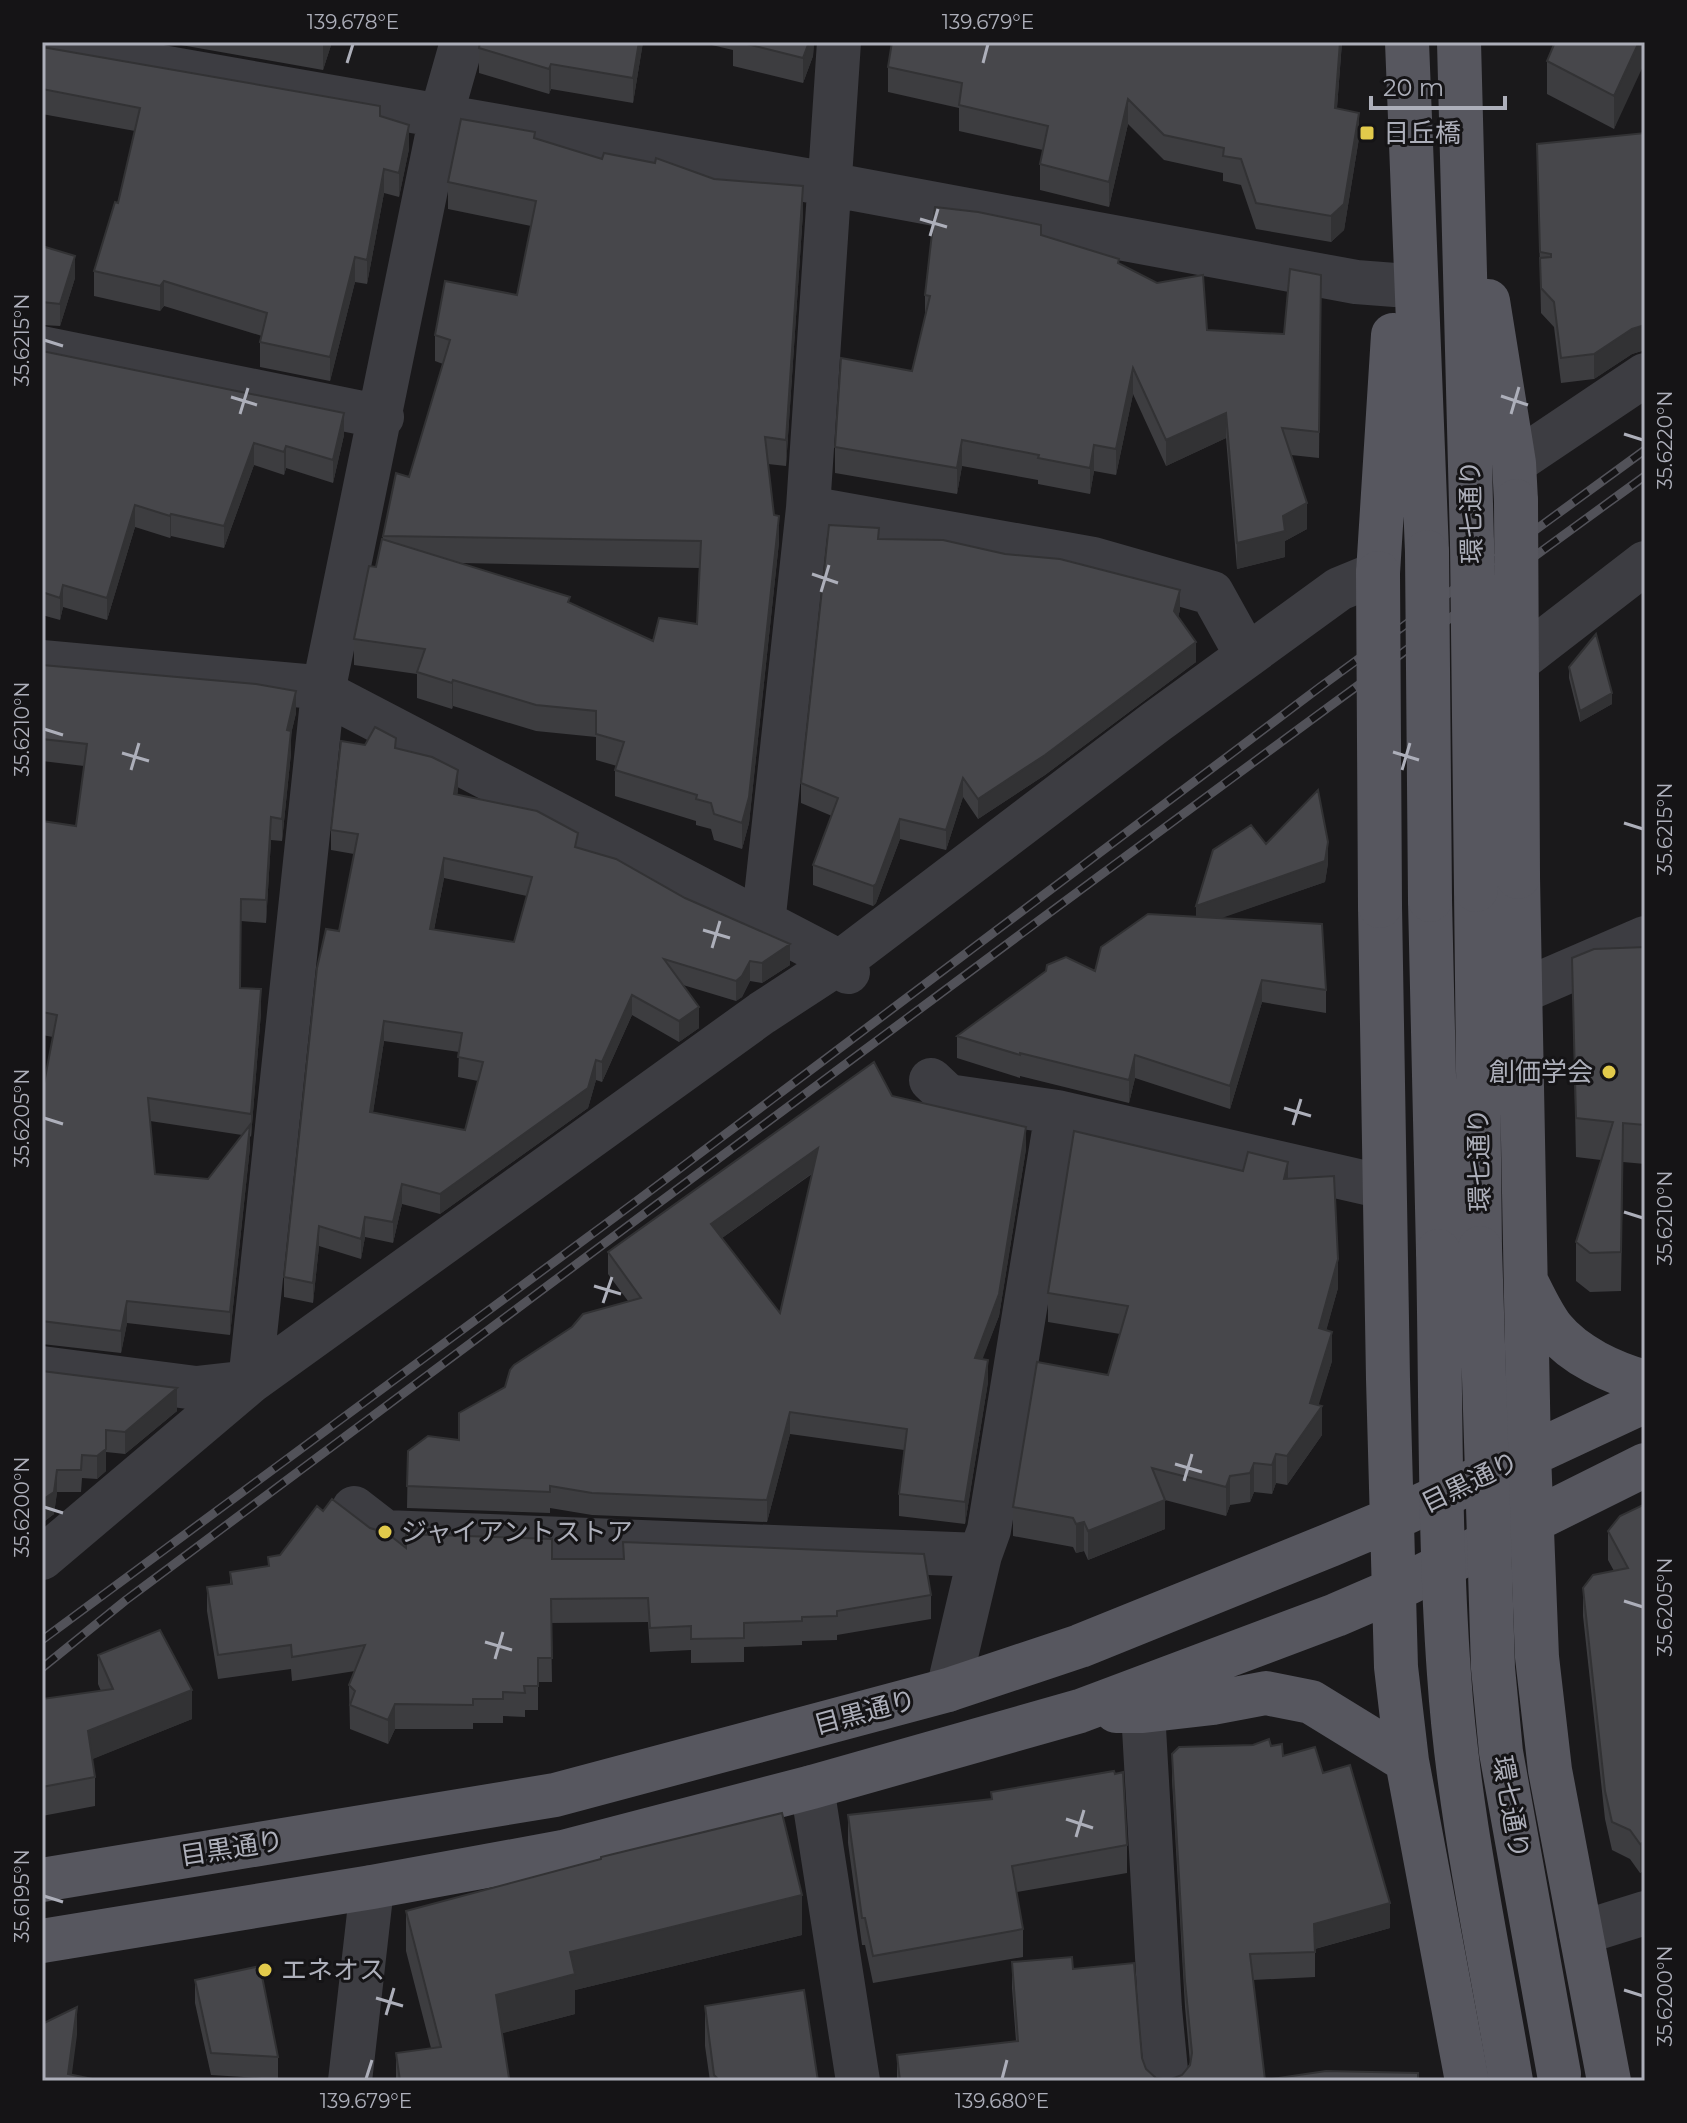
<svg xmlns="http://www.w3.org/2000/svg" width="1687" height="2123" font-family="Montserrat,'Noto Sans JP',sans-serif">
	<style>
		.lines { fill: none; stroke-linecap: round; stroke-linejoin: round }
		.minor { stroke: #3d3d42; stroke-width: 44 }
		.major { stroke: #57575f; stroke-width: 44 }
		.rail-casing { stroke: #525259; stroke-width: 9 }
		.rail { stroke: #151416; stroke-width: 6; stroke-dasharray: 18; stroke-linecap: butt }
		.major-bridge { stroke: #57575f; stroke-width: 44 }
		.wall { fill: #3d3d40; fill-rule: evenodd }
		.shaded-wall { fill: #323234 }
		.building { fill: #47474b; stroke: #323234; stroke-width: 2; fill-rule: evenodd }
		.ticks { fill: none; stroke: #adafba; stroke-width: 3 }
		.poi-dot { fill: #e2ca4b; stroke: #151416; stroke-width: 3 }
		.labels { text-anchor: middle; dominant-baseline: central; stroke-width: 6; stroke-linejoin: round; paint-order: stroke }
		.poi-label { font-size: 26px; fill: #adafba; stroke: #151416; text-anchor: start }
		.street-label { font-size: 26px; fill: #adafba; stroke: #151416 }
		.neatline { fill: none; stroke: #adafba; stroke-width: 3 }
		.ticks-label { font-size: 20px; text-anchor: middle; fill: #adafba }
	</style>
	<rect width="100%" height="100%" fill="#1a191b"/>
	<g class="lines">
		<path class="minor" d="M42,46L828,184L1356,282L1395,285
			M42,348L382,417
			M1514,463L1645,375
			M808,508L1093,559L1212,593L1247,656
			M1518,661L1645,563
			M42,662L305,686L323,692L840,962L848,972
			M763,924L808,508L839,42
			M1520,992L1645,938
			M931,1080L948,1096L1057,1112L1384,1187
			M42,1368L196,1388L250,1382L323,692L441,116L462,42
			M354,1508L385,1532L980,1555
			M42,1558L250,1382L762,1013L840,962L1156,722L1339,589L1378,573
			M948,1690L980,1555L989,1530L1057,1112
			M1143,1711L1160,2009L1167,2081
			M812,1787L858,2081
			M1581,1933L1645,1913
			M350,2081L372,1887"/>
		<path class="major" d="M1407,42L1427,552
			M1459,42L1472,543
			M1488,301L1514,463L1516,501
			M1378,573L1393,335
			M1518,877L1529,1454L1537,1657L1550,1770L1609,2081
			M1476,890L1480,1248
			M1430,900L1438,1251
			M1380,906L1388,1379L1396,1667L1407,1761L1467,2081
			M1528,1285C1535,1299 1543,1316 1553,1329C1575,1356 1613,1373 1645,1382
			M1116,1711H1143L1213,1703L1266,1693L1311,1702L1407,1761
			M42,1880L555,1795L948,1690L1080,1646L1330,1545L1392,1519L1645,1401
			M42,1941L372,1887L563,1852L812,1787L1080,1711L1336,1615L1394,1590L1645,1465"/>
		<defs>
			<path id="rail" d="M42,1640L638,1200L1320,687L1645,450
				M42,1668L126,1600C631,1224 1135,846 1645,476"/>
		</defs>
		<use href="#rail" class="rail-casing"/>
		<use href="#rail" class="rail"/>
		<path class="major-bridge" d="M1516,501L1518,877
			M1472,543L1476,890
			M1427,552L1430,900
			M1378,573L1380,906
			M1480,1248L1493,1668L1501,1752L1559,2074
			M1438,1251C1441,1392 1439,1534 1449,1674C1458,1811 1488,1946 1511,2081"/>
	</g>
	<path class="wall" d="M164,42H332L323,70Z
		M643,42L633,103L551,89L549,94L479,73V48Z
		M699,42H814L813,56L803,83L733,66V50Z
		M892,42H1342L1337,108L1359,138L1344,230L1331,242L1256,229L1241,185L1223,181V173L1164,160L1128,124L1109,207L1040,190V164L1043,150L959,131V108L888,92V67Z
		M1645,42L1614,129L1547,94V61Z
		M42,47L380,116L409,149L399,197L384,193L367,284L355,282L330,381L260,367V342L262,336L164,306L160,311L94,296V271L118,203L135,131L42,114Z
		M1645,133V350L1632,354L1594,379L1561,383L1554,327L1541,313L1537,144Z
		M535,139L602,159L803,212L786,466L768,464L774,515L779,542L749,823L742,849L714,840L711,829L696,825V821L615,796V770L617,766L596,760V737L536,731L453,706L452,709L417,698V674L354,665V639L376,567L383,536L409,477L443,364L435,361V335L517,295L531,226L448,209V182ZM460,563L699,568L697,624L653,641L570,603Z
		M1041,235L1119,263L1207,330L1284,334L1321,275L1319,458L1291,455L1307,529L1285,541V557L1237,569L1226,438L1166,466L1133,394L1116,475L1094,471L1090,494L1038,484V480L962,466L957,494L835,473V447L912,371L925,318V295Z
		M42,246L75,278L60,326L42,325Z
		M42,351L344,435L333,483L286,468L284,475L254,465L224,548L171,536L170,538L135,527L107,620L63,607L60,620L42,615Z
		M879,539L1180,610L1178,617L1196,662L1045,775L978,819L963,797L946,850L900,839L876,903L873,906L813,885V865L832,816L801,803V783Z
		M42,665L296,713L291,734V753L282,841L271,840L266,923L241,921L240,988L261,1012L251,1137L250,1136V1147L230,1335L127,1323L121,1353L42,1344V1094L53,1037L42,1035V821L76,826L84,766L42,761ZM150,1121L242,1135L208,1179L155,1174Z
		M1569,667L1612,704L1580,722L1569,678Z
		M365,745L395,748L458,790L457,795L578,848L790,965L762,983L750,981L742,997L736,1001L683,985L699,1028L679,1042L632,1015L602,1082L596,1080L588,1108L440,1214L402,1204L393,1243L365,1237L361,1259L319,1246L313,1303L284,1297V1277L339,931L354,854L331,850V830ZM444,878L527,896L514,942L434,930ZM384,1041L459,1052L458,1077L478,1081L465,1130L373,1112Z
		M1266,844L1328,863L1325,882L1220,918L1326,990V1013L1262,1002L1230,1109L1135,1078L1129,1103L1020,1076V1078L957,1058V1036L1095,971L1196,917Z
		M1645,947V1164L1623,1162L1621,1291L1590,1292L1576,1281V1242L1601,1160L1576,1157L1572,958Z
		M892,1096L1026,1149L999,1316L982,1359L988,1382L965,1524L899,1516V1494L904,1450L790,1434L767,1522L592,1515L550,1508V1513L407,1508L408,1451L459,1440L505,1387L628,1301L608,1274V1252ZM812,1174L780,1313L722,1238Z
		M1243,1171L1288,1179L1338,1288L1326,1330L1332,1361L1318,1405L1322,1435L1287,1485L1276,1483L1272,1494L1254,1492L1250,1502L1230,1505L1226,1516L1165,1500V1529L1088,1560L1084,1551L1076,1553L1073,1547L1013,1536V1507L1108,1375L1120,1334L1048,1322V1293Z
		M42,1371L177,1411L125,1454L106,1452V1471L97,1479L82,1478L81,1492H57L54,1514L42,1523Z
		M1645,1504V1870L1640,1873L1630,1859L1612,1850L1605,1819L1583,1616V1588L1614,1571L1608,1560V1531Z
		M323,1511L370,1528L406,1548L552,1559H623V1542L931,1595V1619L837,1635V1640L802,1641V1645L744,1647V1662L691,1663V1650L650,1652L648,1622L551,1623L552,1682H538V1710H525V1717L503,1716V1723H473V1729H395L388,1744L350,1729L349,1685L355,1671L292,1681L291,1669L218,1679L207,1611V1587L230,1584V1572L268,1566V1557L280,1555Z
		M98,1655L192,1719L92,1759L95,1777V1806L42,1816V1699L101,1691L98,1684Z
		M1271,1746L1283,1756L1323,1773L1390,1928L1315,1949V1977L1253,1980L1265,2080L1418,2081H897V2055L1016,2041L1012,1988V1962L1073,1969L1142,2058L1146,2069L1156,2078L1169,2080L1182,2075L1190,2063L1185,2007L1172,1780V1754Z
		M991,1792L1127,1845V1873L1017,1892L1023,1929V1957L873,1983L865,1945H862L848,1843V1815L991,1799Z
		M406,1911L802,1935L575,1990V2014L502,2033L509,2081H396V2053L431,2048L406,1951Z
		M195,1980L278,2057V2079L211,2075L195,2003Z
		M705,2006L818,2081H710L705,2046Z"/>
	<path class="shaded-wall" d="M323,42H332L323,70Z
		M639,42H643L633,103V78Z
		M809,42H814L813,56L803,83V58Z
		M1340,42H1342L1335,133V108Z
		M1639,42H1645V62L1614,129V96Z
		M551,64V89L549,94V69Z
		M1128,99V124L1109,207V182Z
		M1359,113V138L1344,230L1331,242V216Z
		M409,125V149L399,197V173Z
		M384,169V193L367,284V260Z
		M803,186V212L786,466V440Z
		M75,256V278L60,326V304Z
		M355,257V282L330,381V357Z
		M164,281V306L160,311V286Z
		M1644,325V350L1632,354L1594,379V354L1632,329Z
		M1133,368V394L1116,475V449Z
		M344,413V435L333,483V460Z
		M1226,413V438L1166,466V440Z
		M962,440V466L957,494V468Z
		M254,443V465L224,548V526Z
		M1094,445V471L1090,494V468Z
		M286,446V468L284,475V452Z
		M1307,503V529L1285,541V557L1237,569V543Z
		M135,505V527L107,620V598Z
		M171,514V536L170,538V516Z
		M779,516V542L749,823L742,849V823Z
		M63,585V607L60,620V598Z
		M1180,590V610L1174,631V611Z
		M1196,642V662L1045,775L978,819V799Z
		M453,680V706L452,709V683Z
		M296,691V713L291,734V753L282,841V819L287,730Z
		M1612,693V704L1580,722V711Z
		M458,770V790L454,814V794Z
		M963,778V797L946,850V830Z
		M271,817V840L266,923V900Z
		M900,819V839L876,903L873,906V886Z
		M1328,842V863L1325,882L1196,927V906Z
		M444,858V878L430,950V929Z
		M790,944V965L762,983V963Z
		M750,961V981L742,997L736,1001V981Z
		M1262,980V1002L1230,1109V1086Z
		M261,989V1012L251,1137V1114Z
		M632,995V1015L602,1082V1062Z
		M699,1007V1028L679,1042V1021Z
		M384,1021V1041L370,1132V1112Z
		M1135,1055V1078L1129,1103V1080Z
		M596,1060V1080L588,1108L440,1214V1194Z
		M250,1125V1147L230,1335V1312Z
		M1026,1127V1149L999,1316L975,1379V1358Z
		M818,1148V1169L711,1246V1224Z
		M1288,1162V1191L1284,1179Z
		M402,1184V1204L393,1243V1222Z
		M365,1217V1237L361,1259V1239Z
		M319,1226V1246L313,1303V1283Z
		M1338,1259V1288L1319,1357V1328Z
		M127,1301V1323L121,1353V1331Z
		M1332,1332V1361L1315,1417L1322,1406V1435L1287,1485V1456L1310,1403Z
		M988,1360V1382L965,1524V1502Z
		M177,1388V1411L125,1454V1432Z
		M790,1412V1434L767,1522V1500Z
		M106,1449V1471L97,1479V1456Z
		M1276,1454V1483L1272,1494V1465Z
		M1254,1463V1492L1250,1502V1473Z
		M57,1470V1492L54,1514L42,1523V1500Z
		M1230,1476V1505L1226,1516V1487Z
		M1165,1500V1529L1088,1560V1531Z
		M1084,1522V1551L1076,1553V1524Z
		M192,1690V1719L88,1761V1731Z
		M395,1704V1729L388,1744V1720Z
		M1645,1842V1870L1640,1873V1844Z
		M802,1895V1935L575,1990V2014L496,2035V1995L570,1952Z
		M1390,1903V1928L1314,1949V1924Z
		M77,2007V2035L71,2081L68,2074Z"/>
	<path class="building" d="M480,42H639L633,78L551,64L549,69L479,48Z
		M739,42H809L803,58Z
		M892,42H1340L1335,108L1359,113L1344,204L1331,216L1256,203L1241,159L1223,156L1224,148L1164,135L1128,99L1109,182L1040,164L1048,126L959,105L962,83L888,67Z
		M1555,42H1639L1614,96L1547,61Z
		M42,47L380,106V116L409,125L399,173L384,169L367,260L355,257L330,357L260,342L267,313L164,281L160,286L94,271L115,202L118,203L140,108L42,89Z
		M461,119L535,132L534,138L602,159L604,153L655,163L656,158L714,179L803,186L786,440L765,437L774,515L779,516L749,797L742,823L714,814L711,803L696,799L697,795L615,770L624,742L596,734V711L536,705L453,680L452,683L417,672L425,649L354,639L369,566L376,567L382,539L570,597L568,602L653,641L659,618L697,624L701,541L383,536L396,473L409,477L450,340L435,335L445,281L517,295L536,201L448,182Z
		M1645,133V325L1632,329L1594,354L1561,358L1554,302L1541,288L1540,258L1551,257V254L1540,252L1537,144Z
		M935,207L978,212L1041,225V235L1119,259L1118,263L1157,283L1203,275L1207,330L1284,334L1290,269L1321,275L1319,432L1282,428L1307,503L1283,516L1285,531L1237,543L1226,413L1166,440L1133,368L1116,449L1094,445L1090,468L1038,458L1039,455L962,440L957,468L835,447L841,358L912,371L930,296L925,295Z
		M42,246L75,256L60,304L42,302Z
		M42,351L344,413L333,460L286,446L284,452L254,443L224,526L171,514L170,516L135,505L107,598L63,585L60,598L42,592Z
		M829,525L879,528L878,539L943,540L1005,554L1060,559L1180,590L1174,611L1196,642L1045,755L978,799L963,778L946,830L900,819L876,884L873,886L813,865L838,798L801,783Z
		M1596,634L1612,693L1580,711L1569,667Z
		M42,665L256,684L296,691L287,730L291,731L282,819L271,817L266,900L241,899L240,988L261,989L251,1114L148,1098L155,1174L208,1179L250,1125L230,1312L127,1301L121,1331L42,1321V1094L57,1015L42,1012V821L76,826L87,744L42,739Z
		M375,727L396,738L395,748L432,757L458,770L454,794L537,811L578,833L575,847L616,859L685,898L790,944L762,963L750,961L742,976L736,981L664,959L699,1007L679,1021L632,995L602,1062L596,1060L588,1088L440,1194L402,1184L393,1222L365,1217L361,1239L319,1226L313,1283L284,1277L317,968L326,929L339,931L358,834L331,830L341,741L365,745ZM444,858L532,877L514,942L430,929ZM384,1021L462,1033L458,1057L483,1062L465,1130L370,1112Z
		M1318,790L1328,842L1325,861L1196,906L1213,850L1251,825L1266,844Z
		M1148,914L1322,924L1326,990L1262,980L1230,1086L1135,1055L1129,1080L1020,1053V1055L957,1036L1046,971L1047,965L1066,957L1095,971L1101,947Z
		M1645,947V1125L1623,1123L1621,1252L1590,1253L1576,1242L1613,1122L1576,1118L1572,958L1594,949Z
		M874,1062L892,1096L1026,1127L999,1294L975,1358L988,1360L965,1502L899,1494L907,1429L790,1412L767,1500L592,1493L550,1486V1492L407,1486L408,1451L428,1436L459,1440V1413L505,1387L510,1370L514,1365L572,1327L583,1314L641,1298L608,1252ZM818,1148L780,1313L711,1224Z
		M1074,1131L1243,1171L1248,1152L1288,1162L1284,1179L1334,1176L1338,1259L1319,1328L1332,1332L1310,1403L1322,1406L1287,1456L1276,1454L1272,1465L1254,1463L1250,1473L1230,1476L1226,1487L1152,1468L1165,1500L1088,1531L1084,1522L1076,1524L1073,1518L1013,1507L1037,1362L1108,1375L1128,1306L1048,1293Z
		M42,1371L177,1388L125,1432L106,1430V1449L97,1456L82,1455L81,1470H57L54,1492L42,1500Z
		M332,1499L370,1528L387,1533L406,1548V1534L552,1539V1559H624L623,1542L924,1554L931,1595L837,1611V1616L802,1617V1621L744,1623V1638L691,1639V1626L650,1628L648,1598L551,1599L552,1658H538V1686H524L525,1693L503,1692V1699H473V1705L395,1704L388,1720L350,1705L355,1691L349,1685L365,1645L292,1657L291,1645L218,1655L207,1587L232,1584L230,1572L269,1566L268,1557L280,1555L317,1506L323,1511Z
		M1645,1504V1842L1640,1844L1630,1830L1612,1822L1605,1791L1583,1588L1593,1575L1628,1568L1608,1531L1620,1516Z
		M160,1630L192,1690L88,1731L95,1777L42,1787V1699L113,1689L98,1655Z
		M1269,1739L1271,1746L1282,1744L1283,1756L1315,1747L1323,1773L1350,1765L1390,1903L1314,1924L1315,1952L1250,1954L1265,2080L1326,2071L1418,2073V2081H900L897,2055L1018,2041L1012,1962L1072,1957L1073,1969L1134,1963L1142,2058L1146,2069L1156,2078L1169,2080L1182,2075L1190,2065L1192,2053L1185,1981L1172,1754L1179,1747L1253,1745Z
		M1114,1771L1115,1774L1123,1772L1127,1845L1012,1866L1023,1929L873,1956L865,1918H862L848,1815L992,1799L991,1792Z
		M782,1813L802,1895L570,1952L575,1974L496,1995L509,2078L504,2081H400L396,2053L441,2047L406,1911L601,1859V1857Z
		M260,1966L278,2057L211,2053L195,1980Z
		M804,1990L818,2081H720L714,2075L705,2006Z
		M77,2007L68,2074L102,2081H42V2024Z"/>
	<path class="ticks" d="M347,63L353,44M983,63L988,44M920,219L947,227M930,236L938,209M44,340L63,346M1501,396L1528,405M231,397L257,405M240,414L248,388M1511,414L1519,387M1624,434L1643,440M812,574L838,583M821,592L829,565M44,729L63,735M1393,752L1419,760M122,753L149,761M131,770L139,743M1402,770L1410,743M1624,823L1643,829M703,930L730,938M712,948L720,921M1284,1108L1311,1116M44,1118L63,1124M1293,1125L1301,1099M1624,1212L1643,1218M594,1286L621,1294M603,1303L612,1277M1175,1464L1202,1472M1184,1481L1192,1454M44,1507L63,1513M1624,1601L1643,1607M485,1642L512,1650M495,1659L503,1632M1066,1819L1093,1828M1076,1837L1084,1810M44,1896L63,1902M1624,1990L1643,1996M376,1998L403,2006M386,2015L394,1988M366,2079L372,2060M1002,2079L1007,2060"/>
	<g class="poi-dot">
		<rect x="1359" y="125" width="16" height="16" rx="4"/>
		<circle cx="1609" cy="1072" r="8"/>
		<circle cx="385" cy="1532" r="8"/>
		<circle cx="265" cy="1970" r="8"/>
	</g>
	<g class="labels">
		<g class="poi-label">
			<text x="1383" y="133">日丘橋</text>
			<text x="1593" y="1072" text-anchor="end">創価学会</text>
			<text x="401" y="1532">ジャイアントストア</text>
			<text x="281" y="1970">エネオス</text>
		</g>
		<g class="street-label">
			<text transform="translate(1471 512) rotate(-91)">環七通り</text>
			<text transform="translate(1479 1160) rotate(-91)">環七通り</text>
			<text transform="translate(1470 1482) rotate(-26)">目黒通り</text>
			<text transform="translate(865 1712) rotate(-15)">目黒通り</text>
			<text transform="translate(1511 1807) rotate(80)">環七通り</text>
			<text transform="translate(232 1848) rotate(-9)">目黒通り</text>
		</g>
	</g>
	<rect width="1687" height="2123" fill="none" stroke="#151416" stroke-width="88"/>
	<path d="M1371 96v12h134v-12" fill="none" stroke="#adafba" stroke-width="4"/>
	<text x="1383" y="96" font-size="24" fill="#adafba" stroke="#151416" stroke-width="6" paint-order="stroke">20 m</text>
	<rect x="44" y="44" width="1599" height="2035" class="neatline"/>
	<g class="ticks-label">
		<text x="353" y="29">139.678°E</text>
		<text x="988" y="29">139.679°E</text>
		<text transform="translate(22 340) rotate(-90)" y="7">35.6215°N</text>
		<text transform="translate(1665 440) rotate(-90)" y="7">35.6220°N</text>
		<text transform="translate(22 729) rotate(-90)" y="7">35.6210°N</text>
		<text transform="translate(1665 829) rotate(-90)" y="7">35.6215°N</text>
		<text transform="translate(22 1118) rotate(-90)" y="7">35.6205°N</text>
		<text transform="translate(1665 1218) rotate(-90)" y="7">35.6210°N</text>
		<text transform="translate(22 1507) rotate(-90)" y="7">35.6200°N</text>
		<text transform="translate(1665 1607) rotate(-90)" y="7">35.6205°N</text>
		<text transform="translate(22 1896) rotate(-90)" y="7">35.6195°N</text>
		<text transform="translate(1665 1996) rotate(-90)" y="7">35.6200°N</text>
		<text x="366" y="2108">139.679°E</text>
		<text x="1002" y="2108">139.680°E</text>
	</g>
</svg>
